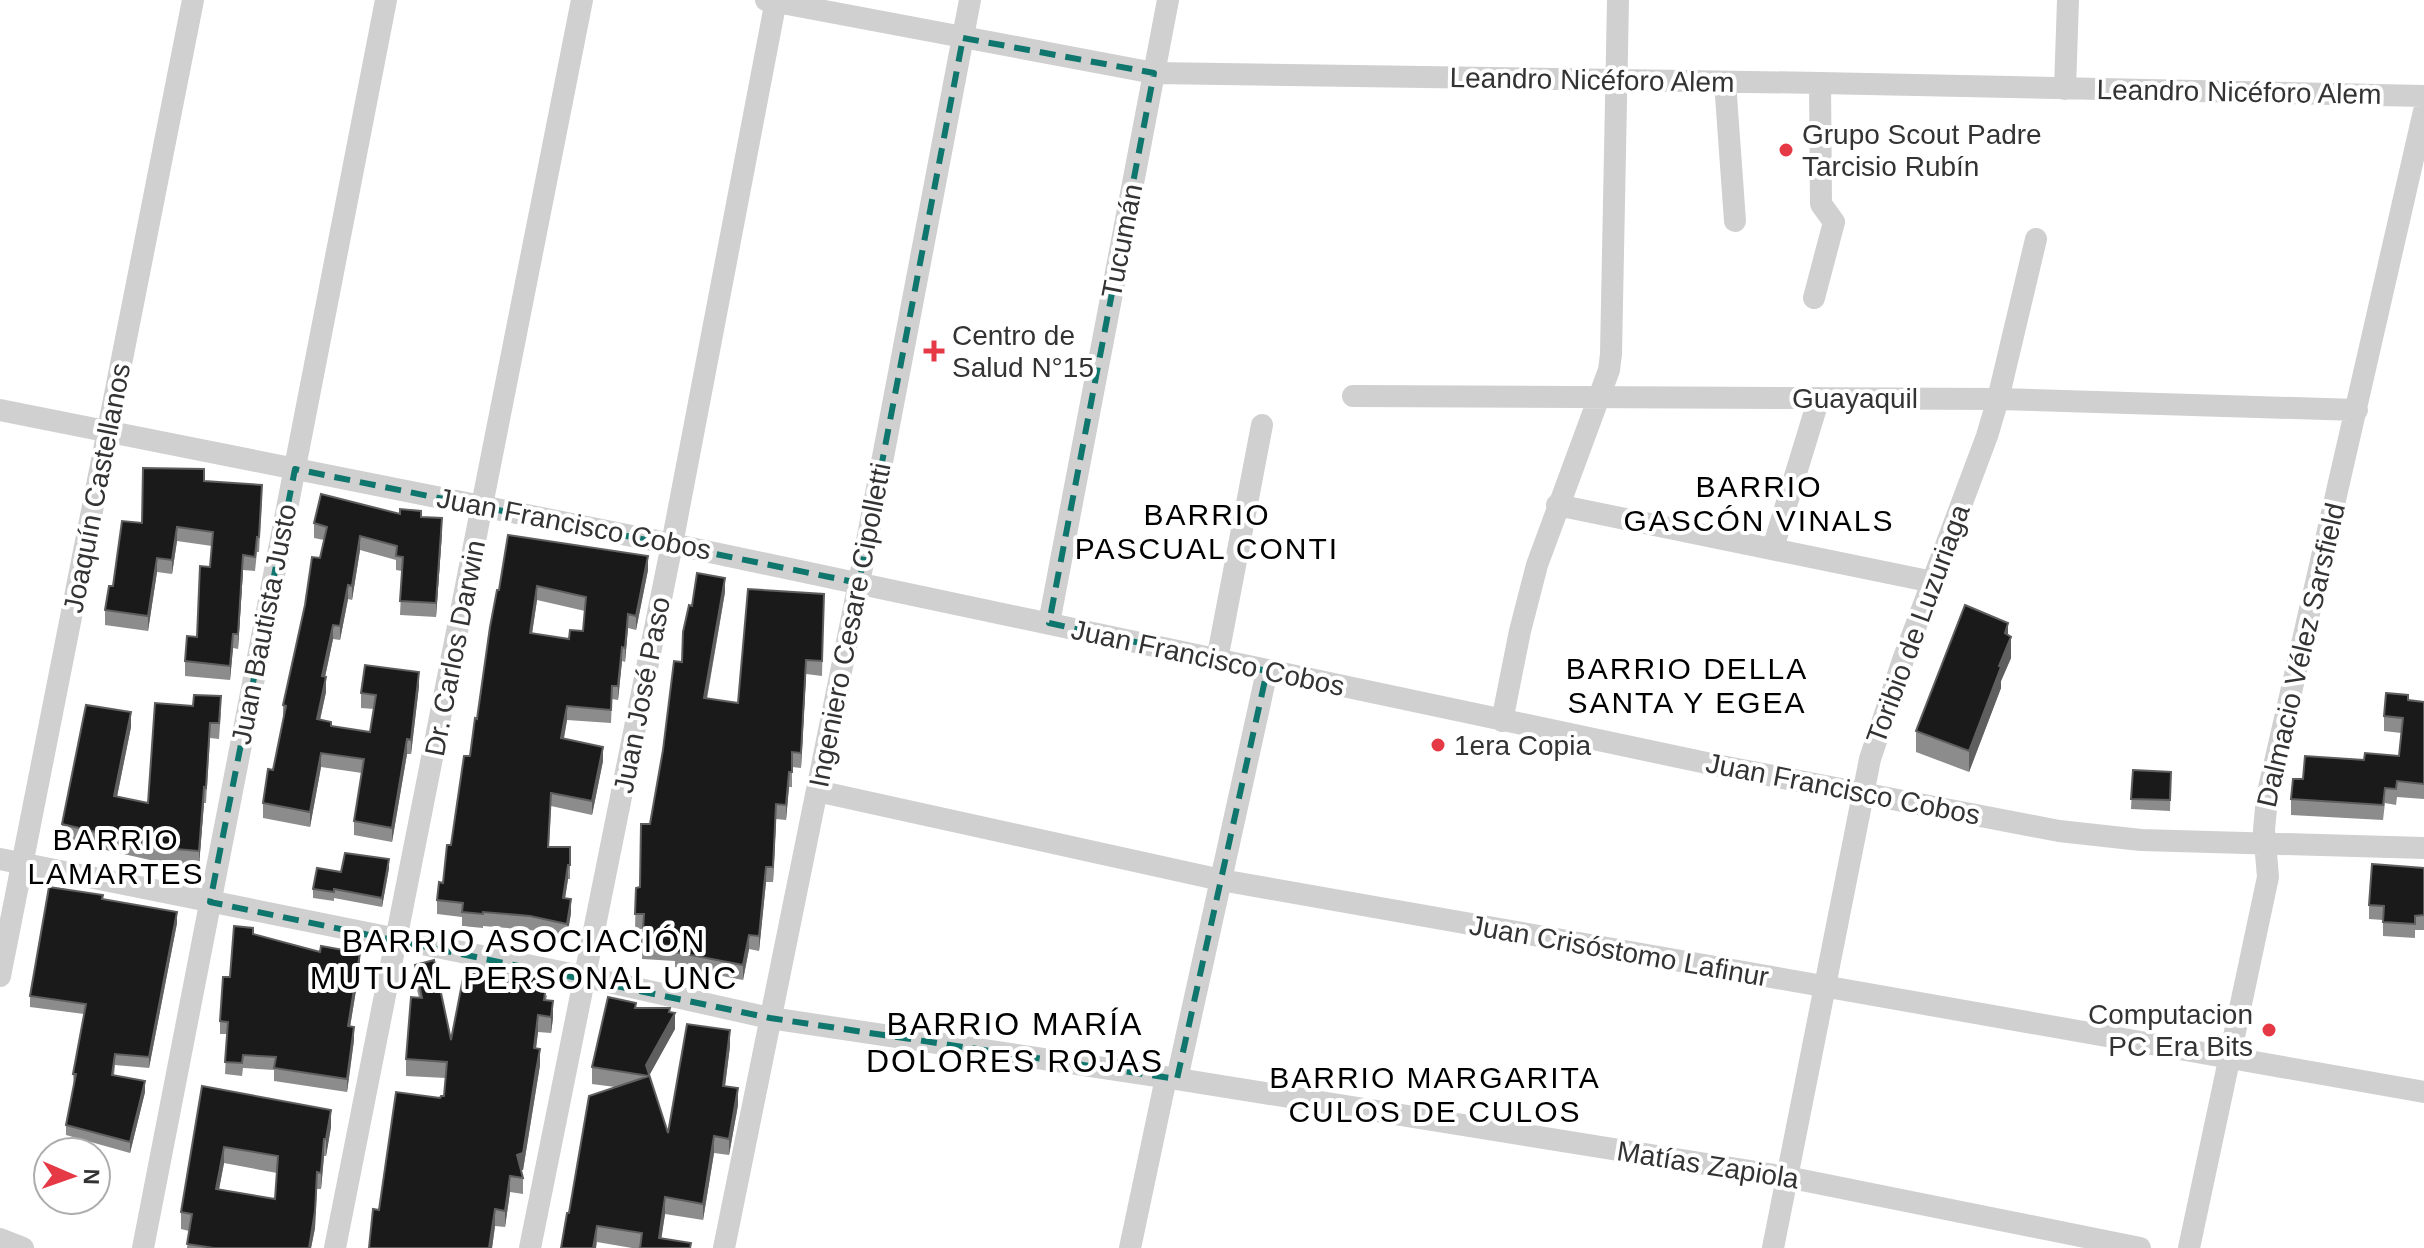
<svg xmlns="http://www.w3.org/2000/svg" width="2424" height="1248" font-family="Arial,sans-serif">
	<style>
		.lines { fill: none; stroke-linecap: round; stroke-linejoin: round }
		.minor { stroke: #d0d0d0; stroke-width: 22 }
		.wall { fill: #8c8c8c; fill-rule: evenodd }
		.shaded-wall { fill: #5f5f5f }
		.building { fill: #1a1a1a; stroke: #5f5f5f; stroke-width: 2; fill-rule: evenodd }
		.marked { fill: none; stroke: #0f766e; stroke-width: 6; stroke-dasharray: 16 10; stroke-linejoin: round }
		.poi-dot { fill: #e63946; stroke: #fff; stroke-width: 3 }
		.labels { text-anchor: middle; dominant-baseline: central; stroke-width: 8; stroke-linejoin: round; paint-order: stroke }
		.street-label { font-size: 28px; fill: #333; stroke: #fff }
		.poi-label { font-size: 28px; fill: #333; stroke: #fff; text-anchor: start }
		.neighbourhood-label { font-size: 30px; letter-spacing: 2px; fill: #000; stroke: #fff }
		.quarter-label { font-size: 32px; letter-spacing: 2px; fill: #000; stroke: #fff }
	</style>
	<rect width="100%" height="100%" fill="#fff"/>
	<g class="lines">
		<path class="minor" d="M766,0L1154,73L1820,83L2424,96
			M1725,82L1735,221
			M2065,89L2068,0
			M1814,298L1834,222L1821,204L1820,83
			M1353,396L1998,399L2357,410
			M0,410L672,544L1716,765L2059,831L2141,840L2424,848
			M1557,505L1933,582
			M1773,548L1819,398
			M1049,623L1168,0
			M1217,660L1262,425
			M1502,721L1520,631L1537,565L1609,370L1611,354L1618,0
			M817,791L1221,880L2424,1092
			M0,859L586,977L770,1018L1177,1079L1787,1177L2140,1248
			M0,976L193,0
			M1177,1079L1267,671
			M0,1239L23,1248
			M143,1248L386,0
			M335,1248L582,0
			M530,1248L672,544L776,0
			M724,1248L859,583L970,0
			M1130,1248L1166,1078
			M1773,1248L1870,759L1903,660L1987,436L1998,399L2036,239
			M2189,1248L2268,877L2264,830L2267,797L2424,111"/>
	</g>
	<path class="wall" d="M204,481L262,499L259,552H257L255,571L243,570L238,649L233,648L230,680L185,676V661L197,637L210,567L212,546L177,541L172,574L157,572L148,631L105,625V610L113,586L142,523Z
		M400,514L421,517L442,533L436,617L400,615L402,571L396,570V560L360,550L352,600L348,599L340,640L333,639L325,677L326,692L320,720L331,726L370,732L374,709L361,708V693L419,686L411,754H407L392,842L354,835V821L362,773L321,767L310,827L263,818V803L273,770L283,720V705L324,540L314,538V523Z
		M648,570L636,630L628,628L625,662L622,661L618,700L612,699L611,723L567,720L564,739L603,761L592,815L551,806L549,847H570V879H568L565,898L571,913L567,937L530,930L483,926V928L462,926V917L437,914V900L443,883L477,719L497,590ZM537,600L585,611L583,631L569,639L532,633Z
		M725,592L707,699L738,703L824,594L822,676L806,674L801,768L792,767V787H789L786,820L776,819L773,882H766L759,951L749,949L743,980L675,967V961L642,959L643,929H635L636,888L640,887L650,824L692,606Z
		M2008,635L2011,658L2001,681V688L1969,772L1916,752V731Z
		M2408,700L2424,702V799L2397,797L2396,805L2385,803L2383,820L2291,815V799L2303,779L2364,760L2399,756L2401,733L2384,731V716Z
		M155,703L221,712L219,739L210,738L206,803H204L199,866L163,863L62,840V824L131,727L117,797L148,803Z
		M2133,770L2171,772L2170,811L2131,809Z
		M389,868L382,907L334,898V901L313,898V889L341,872Z
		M2424,868V930H2415V938L2383,936V920L2369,919V905Z
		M103,899L177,923L149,1068L115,1065L114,1076L145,1092L130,1153L66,1135V1125L74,1085L73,1074L84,1014L30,1007V996Z
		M253,934L360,966L350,1027L354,1040L347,1092L274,1081V1070L243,1068L242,1076L225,1074L227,1034H220V1021L230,977Z
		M415,965L451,1040L547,995L546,1000L553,1018L551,1033L538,1032L536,1048L540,1065L523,1170H521L523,1178V1194L510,1192L505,1227L495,1226L492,1248H369L379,1210L440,1098L444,1096L446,1078L406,1076V1059L419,998L415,981Z
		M636,1008L670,1012L675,1029L649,1075L668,1133L730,1046L725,1086L738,1105L729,1155L714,1153L703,1220L665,1214L661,1238L691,1248H632L597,1242L596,1248H561L569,1213L615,1087L592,1084V1067Z
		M202,1086L331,1127L326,1156H324L321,1189H317L315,1228L311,1248H187L189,1231L181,1229V1212ZM224,1163L277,1173L275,1199L219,1189Z"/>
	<path class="shaded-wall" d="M442,518V533L436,617V603Z
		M177,527V541L172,574V560Z
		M360,536V550L352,600V586Z
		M243,555V570L238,649V634Z
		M648,556V570L636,630V616Z
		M157,558V572L148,631V616Z
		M725,578V592L704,713V698Z
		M348,585V599L340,640V626Z
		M537,586V600L530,647V633Z
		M628,614V628L625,662V648Z
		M2008,623V644L2011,637V658L2001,681V688L1969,772V751Z
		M333,625V639L322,691V676Z
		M233,634V648L230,680V666Z
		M622,647V661L618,700V686Z
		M806,660V674L801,768V753Z
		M419,672V686L411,754V740Z
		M326,677V692L317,733V719Z
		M567,706V720L561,752V738Z
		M131,712V727L114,811V796Z
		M407,739V754L392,842V828Z
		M603,747V761L592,815V801Z
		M321,753V767L310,827V812Z
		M789,772V787L786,820V805Z
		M204,787V803L199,866V851Z
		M776,804V819L773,882V867Z
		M389,859V868L382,907V898Z
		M568,865V879L563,911V898Z
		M766,867V882L759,951V936Z
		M571,899V913L567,937V924Z
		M177,912V923L149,1068V1057Z
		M749,935V949L743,980V965Z
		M360,953V966L348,1039V1026Z
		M553,1001V1018L551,1033V1017Z
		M675,1013V1029L649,1076L646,1065Z
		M538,1015V1032L534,1064V1048Z
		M354,1027V1040L347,1092V1079Z
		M730,1030V1046L723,1102V1086Z
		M540,1049V1065L523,1170L517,1171V1155Z
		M145,1081V1092L130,1153V1142Z
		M738,1088V1105L729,1155V1139Z
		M331,1110V1127L326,1156V1139Z
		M714,1136V1153L703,1220V1204Z
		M324,1139V1156L321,1189V1173Z
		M224,1147V1163L216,1205V1189Z
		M317,1172L315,1228L311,1248H309Z
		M510,1176V1192L505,1227V1211Z
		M665,1197V1214L660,1248L659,1238Z
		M495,1209V1226L492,1248H489Z
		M597,1226L596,1248H593Z"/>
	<path class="building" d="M143,468L204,469V481L262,485L259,537H257L255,557L243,555L238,634H233L230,666L185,661L187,636L197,637L200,566L210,567L213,532L177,527L172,560L157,558L148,616L105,610L109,586H113L122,521L142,523Z
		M321,494L400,514V509L421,511V517L442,518L436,603L400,601L403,557L396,556L397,546L360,536L352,586L348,585L340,626L333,625L322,676L326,677L317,719L331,722V726L370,732L376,695L361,693L365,665L419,672L411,740L407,739L392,828L354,821L364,759L321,753L310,812L263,803L268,769L273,770L286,706L283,705L305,605L312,557L320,558L327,527L314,523Z
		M508,535L648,556L636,616L628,614L625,648L622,647L618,686H612L611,710L567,706L561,738L603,747L592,801L551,793L548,847H570V865H568L563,898L571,899L567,924L530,916L483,912V914L462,912L463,903L437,900L439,882L443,883L447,845H451L464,756H470L475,718L477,719L490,627L497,590H499ZM537,586L586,597L583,631L570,630L569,639L530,633Z
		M697,573L725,578L704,698L738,703L748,589L824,594L822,661L806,660L801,753L792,752V772H789L786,805L776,804L773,867H766L759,936L749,935L743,965L675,952L676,946L642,945L644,914H635L636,888L640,887L641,824H650L663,750L674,661L682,662L683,632L689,605L692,606Z
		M1965,605L2008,623L2005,633L2011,637L1999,666L2001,667L1969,751L1916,731Z
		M2386,693L2408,695V700L2424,702V784L2397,781L2396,789L2385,788L2383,805L2291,799L2293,779H2303L2305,756L2364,760L2365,753L2399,756L2403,718L2384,716Z
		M194,695L221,696L219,723H210L206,788L204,787L199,851L163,848L62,824L86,705L131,712L114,796L148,803L155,703L193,706Z
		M2133,770L2171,772L2170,800L2131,799Z
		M345,853L389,859L382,898L334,889V892L313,889L317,868L341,872Z
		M2372,864L2424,868V915L2415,916V924L2383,922L2384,906L2369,905Z
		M49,887L103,895L102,899L177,912L149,1057L115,1054L112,1075L145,1081L130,1142L66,1125L76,1074H73L86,1004L30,996Z
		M234,926L253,928V934L320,952L321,946L360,953L348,1026L354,1027L347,1079L274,1068L276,1057L243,1055L242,1063L225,1062L228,1022L220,1021L223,977H230Z
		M434,960L451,1040L465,968L547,979L544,1000L553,1001L551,1017L538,1015L534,1048L540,1049L536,1071L523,1153L517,1155L523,1178L510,1176L505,1211L495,1209L489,1248H369L373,1209L379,1210L396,1092L440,1098L441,1096H444L447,1062L406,1059L411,997L422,998L415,965Z
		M608,997L636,1003L635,1008H670L669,1012L675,1013L646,1065L668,1133L687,1024L730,1030L723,1086L738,1088L729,1139L714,1136L703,1204L665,1197L659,1238L691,1243L690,1248H640L642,1233L597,1226L593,1248H561L567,1213H569L589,1096L649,1076L592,1067Z
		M202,1086L331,1110L326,1139H324L321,1173L317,1172L315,1211L309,1248H214L187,1244L192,1214L181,1212ZM224,1147L278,1156L275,1199L216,1189Z"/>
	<path class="marked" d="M963,38L1154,73L1049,623L1267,671L1177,1079L770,1018L210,902L295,469L859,583Z"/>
	<g class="poi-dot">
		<circle cx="1786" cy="150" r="8"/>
		<path d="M930 339h8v8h8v8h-8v8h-8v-8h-8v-8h8z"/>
		<circle cx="1438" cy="745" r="8"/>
		<circle cx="2269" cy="1030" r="8"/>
	</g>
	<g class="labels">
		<g class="street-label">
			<text transform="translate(1592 80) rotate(1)">Leandro Nicéforo Alem</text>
			<text transform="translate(2239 92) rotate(1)">Leandro Nicéforo Alem</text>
			<text transform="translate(1122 241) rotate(-79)">Tucumán</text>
			<text x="1855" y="398">Guayaquil</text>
			<text transform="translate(97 488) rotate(-79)">Joaquín Castellanos</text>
			<text transform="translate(574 524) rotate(11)">Juan Francisco Cobos</text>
			<text transform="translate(264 624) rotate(-79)">Juan Bautista Justo</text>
			<text transform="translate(1918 624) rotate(-70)">Toribio de Luzuriaga</text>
			<text transform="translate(850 625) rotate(-79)">Ingeniero Cesare Cipolletti</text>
			<text transform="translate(455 648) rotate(-79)">Dr. Carlos Darwin</text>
			<text transform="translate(2301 655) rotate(-77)">Dalmacio Vélez Sarsfield</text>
			<text transform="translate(1208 658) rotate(12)">Juan Francisco Cobos</text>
			<text transform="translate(642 695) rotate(-79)">Juan José Paso</text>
			<text transform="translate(1843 789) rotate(11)">Juan Francisco Cobos</text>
			<text transform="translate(1619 951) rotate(10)">Juan Crisóstomo Lafinur</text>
			<text transform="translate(1708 1165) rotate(9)">Matías Zapiola</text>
		</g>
		<g class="poi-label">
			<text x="1802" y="134">Grupo Scout Padre<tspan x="1802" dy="32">Tarcisio Rubín</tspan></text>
			<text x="952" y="335">Centro de<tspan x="952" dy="32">Salud N°15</tspan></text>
			<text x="1454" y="745">1era Copia</text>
			<text x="2253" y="1014" text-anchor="end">Computacion<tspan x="2253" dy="32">PC Era Bits</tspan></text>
		</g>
		<g class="neighbourhood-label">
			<text x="1759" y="486">BARRIO<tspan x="1759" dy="34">GASCÓN VINALS</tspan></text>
			<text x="1207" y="514">BARRIO<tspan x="1207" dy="34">PASCUAL CONTI</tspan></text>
			<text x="1687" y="668">BARRIO DELLA<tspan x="1687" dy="34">SANTA Y EGEA</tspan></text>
			<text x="116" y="839">BARRIO<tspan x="116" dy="34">LAMARTES</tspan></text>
			<text x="1435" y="1077">BARRIO MARGARITA<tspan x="1435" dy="34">CULOS DE CULOS</tspan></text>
		</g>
		<g class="quarter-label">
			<text x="524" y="941">BARRIO ASOCIACIÓN<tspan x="524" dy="37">MUTUAL PERSONAL UNC</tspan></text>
			<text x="1015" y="1024">BARRIO MARÍA<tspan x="1015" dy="37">DOLORES ROJAS</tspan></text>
		</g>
	</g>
	<g transform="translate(72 1176) rotate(92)"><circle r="38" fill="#ffffff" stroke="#adadad" stroke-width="2"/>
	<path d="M0-6L14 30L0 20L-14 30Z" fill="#e63946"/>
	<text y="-12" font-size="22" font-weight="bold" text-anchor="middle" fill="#333333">N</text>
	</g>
</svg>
